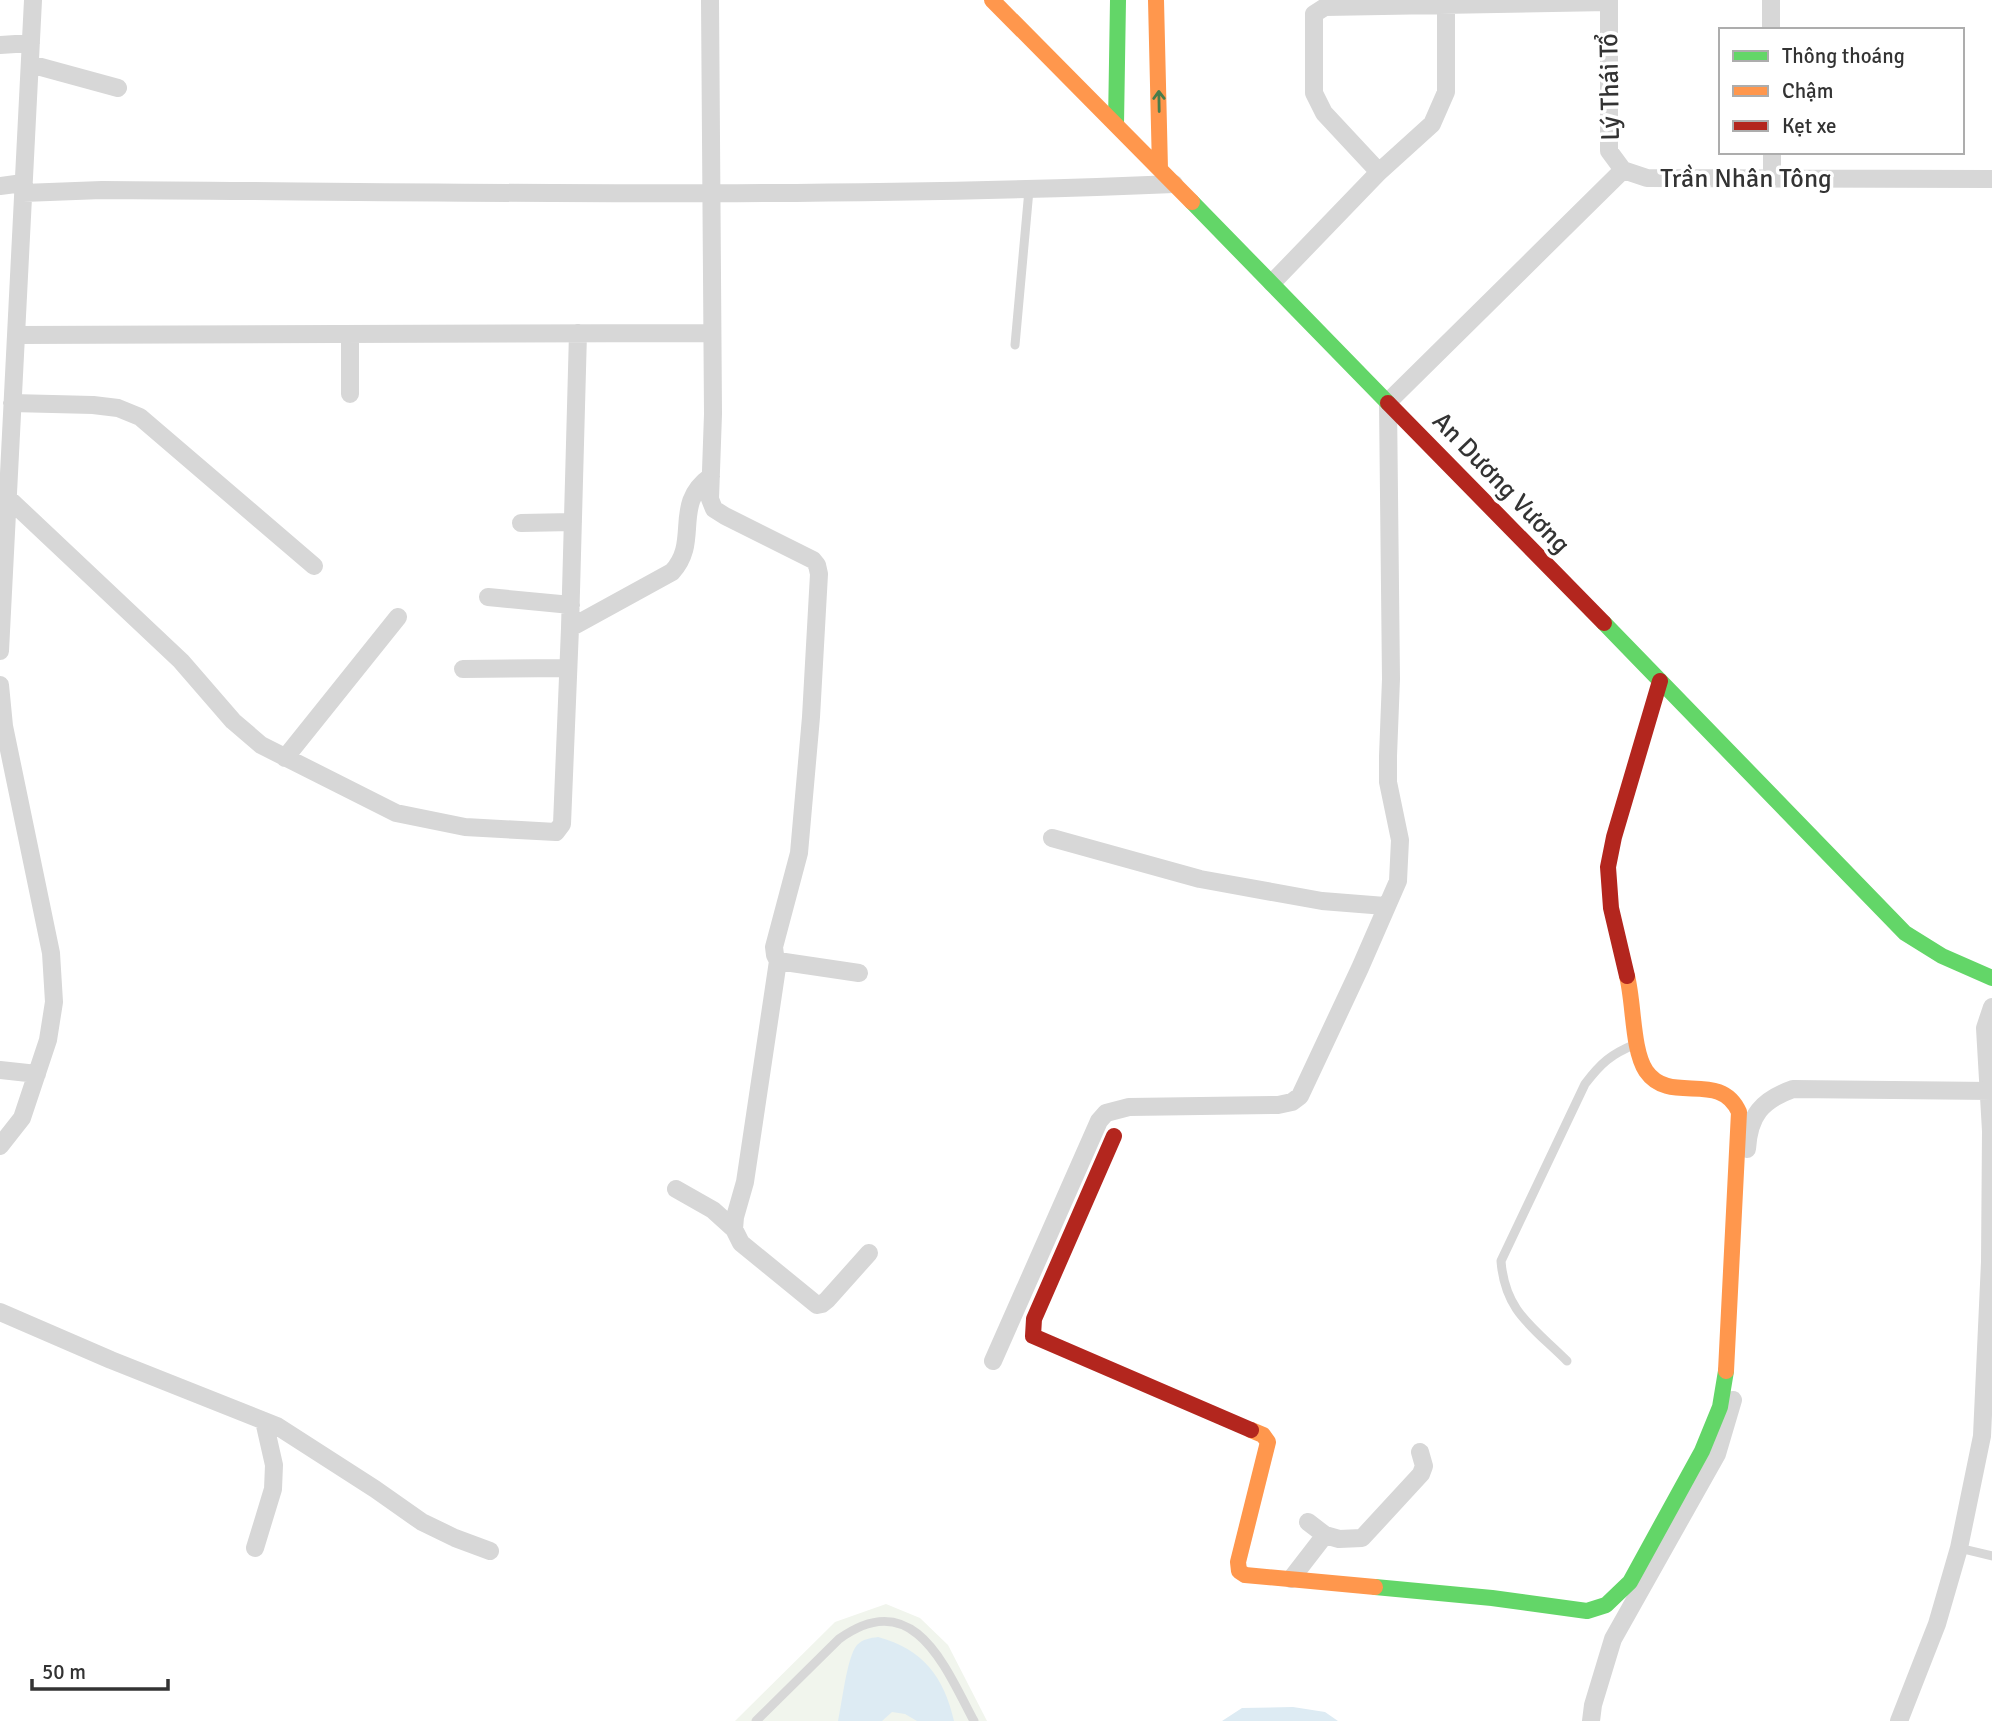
<svg xmlns="http://www.w3.org/2000/svg" width="1992" height="1721" font-family="Signika,sans-serif">
	<style>
		.green { fill: #f1f5ed }
		.water { fill: #ddebf3 }
		.lines { fill: none; stroke-linecap: round; stroke-linejoin: round }
		.lane { stroke: #d7d7d7; stroke-width: 9 }
		.street { stroke: #d7d7d7; stroke-width: 18 }
		.fast { stroke: #63d668; stroke-width: 16 }
		.slow { stroke: #ff974d; stroke-width: 16 }
		.jam { stroke: #b3261e; stroke-width: 16 }
		.oneway { stroke: #497c4b }
		.labels { text-anchor: middle; dominant-baseline: central; stroke-width: 7; stroke-linejoin: round; paint-order: stroke }
		.street-label { font-size: 26px; fill: #333; stroke: #fff }
	</style>
	<rect width="100%" height="100%" fill="#fff"/>
	<path class="green" d="M886,1604L920,1618L948,1645L987,1721H735L835,1622Z"/>
	<path class="water" d="M878,1637C923,1649 944,1677 954,1721H917L905,1714L892,1712L882,1721H838C842,1704 847,1656 857,1645C863,1639 870,1638 878,1637Z
		M1293,1707L1325,1712L1338,1721H1222L1242,1708Z"/>
	<g class="lines">
		<path class="lane" d="M1015,345L1029,190
			M1567,1361C1533,1327 1505,1312 1501,1261L1585,1084C1601,1063 1611,1054 1636,1044
			M1959,1548L1992,1556
			M756,1721L839,1639C914,1585 945,1667 974,1721"/>
		<path class="street" d="M710,0L713,414L710,499L714,509L725,516L813,560L817,565L819,574L811,717L799,853L774,947L775,955L778,961L859,973
			M1609,0V151L1623,170
			M1771,0V30
			M0,45L31,43
			M30,64L118,88
			M1772,152V178
			M1623,170L1647,178L1992,179
			M1379,172L1432,124L1446,92V5
			M0,186L23,183
			M23,193L102,190C459,192 817,199 1174,184
			M1272,283L1379,172L1324,113L1314,93V14L1325,7L1609,2
			M16,335L712,333
			M350,394V334
			M12,403L93,405L118,408L140,417L314,566
			M8,498L181,661L233,721L261,745L396,813L465,827L556,832L562,824L570,628L578,333
			M521,523L573,522
			M488,597L571,605
			M570,628L672,572C701,541 671,504 711,476
			M0,651L33,0
			M463,669L568,668
			M0,685L4,726L51,953L54,1002L48,1040L22,1118L0,1146
			M285,758L398,617
			M1052,838L1200,879L1322,901L1385,906
			M778,961L745,1182L735,1217L734,1229L741,1243L817,1305L822,1304L827,1300L869,1253
			M0,1070L37,1074
			M1747,1149C1749,1115 1762,1100 1793,1089L1992,1091
			M676,1189L713,1210L734,1229
			M0,1312L111,1360L277,1426L375,1489L422,1522L455,1538L490,1551
			M993,1361L1099,1121L1106,1113L1129,1107L1278,1105L1292,1102L1300,1096L1360,968L1398,881L1400,840L1388,782V756L1391,679L1388,402L1623,170
			M1308,1522L1325,1535
			M255,1548L273,1489L274,1465L264,1421
			M1291,1579L1325,1535L1339,1539L1362,1538L1421,1474L1424,1466L1420,1452
			M1591,1721L1593,1705L1613,1639L1717,1454L1733,1400
			M1899,1721L1937,1624L1959,1548L1982,1436L1990,1262L1991,1131L1985,1028L1992,1007"/>
		<path class="fast" d="M1116,124L1118,0
			M1192,202L1388,403
			M1604,623L1905,933L1942,956L1992,978
			M1375,1587L1492,1598L1587,1611L1606,1605L1630,1582L1702,1451L1720,1407L1726,1371"/>
		<path class="slow" d="M992,0L1192,202
			M1156,0L1160,169
			M1627,976C1634,1003 1632,1050 1646,1071C1670,1106 1720,1069 1739,1112L1726,1371
			M1251,1430L1263,1435L1268,1442L1238,1562L1239,1571L1245,1575L1375,1587"/>
		<path class="jam" d="M1388,403L1604,623
			M1627,976L1611,908L1608,867L1614,837L1660,681
			M1114,1136L1034,1319L1033,1336L1251,1430"/>
	</g>
	<defs><path id="oneway-shaft" d="M-6 0H5M1.5-3L5.5 0L1.5 3" fill="none" stroke-width="1.6" stroke-linecap="round" stroke-linejoin="round" transform="scale(1.75)"/></defs>
	<use class="oneway" href="#oneway-shaft" transform="translate(1159 101) rotate(-91)"/>
	<g class="labels">
		<g class="street-label">
			<text transform="translate(1610 87) rotate(-91)">Lý Thái Tổ</text>
			<text x="1746" y="179">Trần Nhân Tông</text>
			<text transform="translate(1501 483) rotate(46)">An Dương Vương</text>
		</g>
	</g>
	<rect x="1719" y="28" width="245" height="126" fill="#ffffff" stroke="#adadad" stroke-width="2"/>
	<rect x="1733" y="51" width="35" height="10" fill="#63d668" stroke="#adadad" stroke-width="2"/>
	<text x="1782" y="63" font-size="21" fill="#333333">Thông thoáng</text>
	<rect x="1733" y="86" width="35" height="10" fill="#ff974d" stroke="#adadad" stroke-width="2"/>
	<text x="1782" y="98" font-size="21" fill="#333333">Chậm</text>
	<rect x="1733" y="121" width="35" height="10" fill="#b3261e" stroke="#adadad" stroke-width="2"/>
	<text x="1782" y="133" font-size="21" fill="#333333">Kẹt xe</text>
	<path d="M32 1679v10h136v-10" fill="none" stroke="#333333" stroke-width="3.5"/>
	<text x="42" y="1679" font-size="21" fill="#333333" stroke="#ffffff" stroke-width="5" paint-order="stroke">50 m</text>
</svg>
